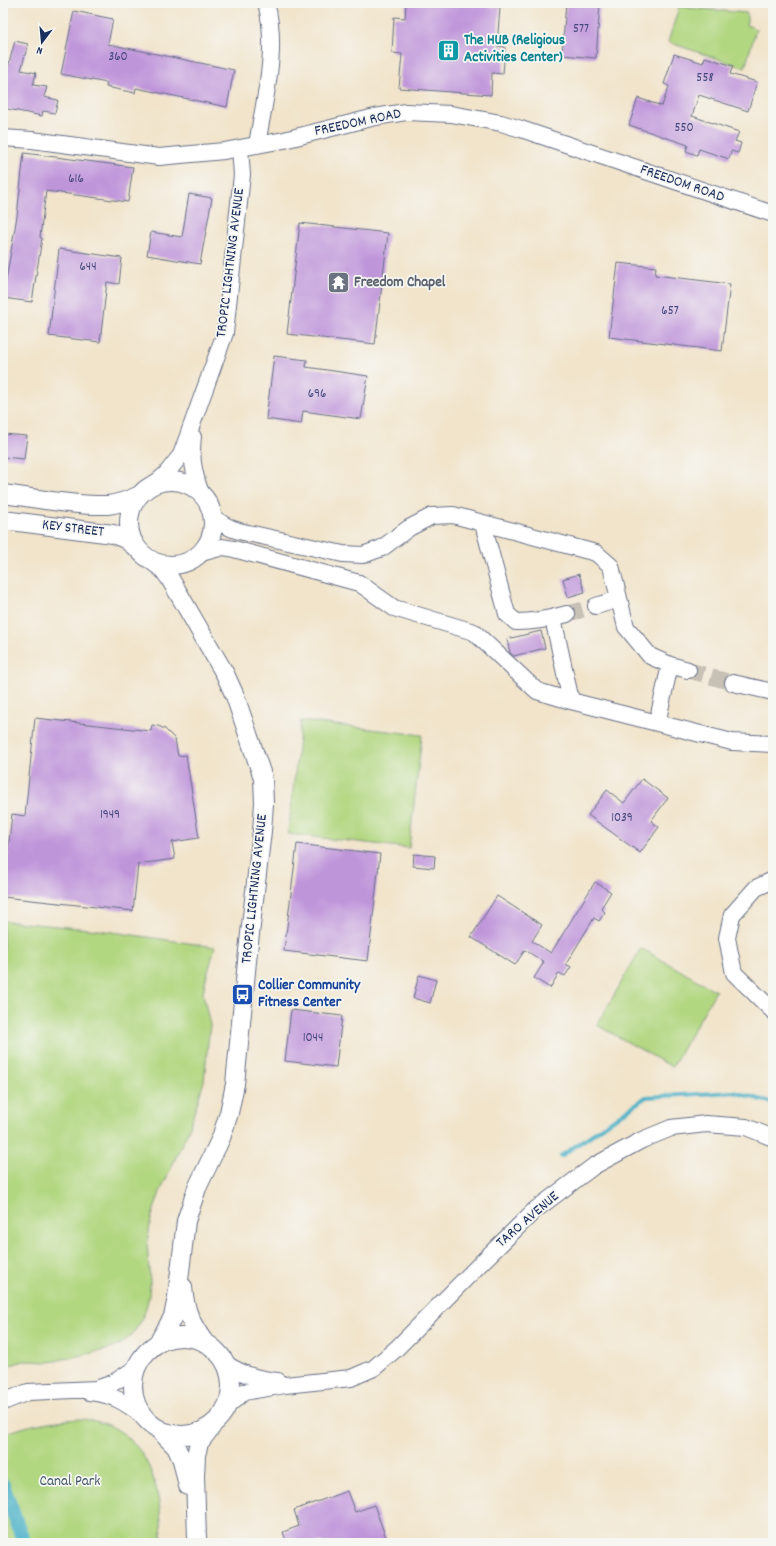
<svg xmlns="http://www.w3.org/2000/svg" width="776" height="1546" font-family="Dekko,sans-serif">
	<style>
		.green { fill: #b2d781; stroke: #668370 }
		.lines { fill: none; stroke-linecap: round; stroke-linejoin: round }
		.stream { stroke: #49b1c7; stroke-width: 4 }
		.canal { stroke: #49b1c7; stroke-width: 14 }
		.building { fill: #bf95da }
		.tertiary-tunnel { stroke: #c6c0b5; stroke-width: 16; stroke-dasharray: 16 8; stroke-linecap: butt }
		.tertiary-casing { stroke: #666e84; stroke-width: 18 }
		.secondary-casing { stroke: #666e84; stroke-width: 20 }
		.tertiary { stroke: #fff; stroke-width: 16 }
		.secondary { stroke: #fff; stroke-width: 18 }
		.labels { text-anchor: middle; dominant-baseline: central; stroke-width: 3.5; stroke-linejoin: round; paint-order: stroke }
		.number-label { font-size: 13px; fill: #44487d }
		.culture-label { font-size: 15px; font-weight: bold; fill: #0d838f; stroke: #f6f6f2; text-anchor: start }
		.street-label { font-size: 15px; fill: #1b2f5e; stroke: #f6f6f2 }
		.worship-label { font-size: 15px; font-weight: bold; fill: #5b616d; stroke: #f6f6f2; text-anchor: start }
		.transit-label { font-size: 15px; font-weight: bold; fill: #164399; stroke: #f6f6f2; text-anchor: start }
		.park-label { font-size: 15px; fill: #415967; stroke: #f6f6f2 }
	</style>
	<rect width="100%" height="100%" fill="#f6f6f2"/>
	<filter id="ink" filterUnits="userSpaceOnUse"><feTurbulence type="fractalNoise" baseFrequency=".025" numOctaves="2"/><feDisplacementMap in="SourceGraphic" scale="8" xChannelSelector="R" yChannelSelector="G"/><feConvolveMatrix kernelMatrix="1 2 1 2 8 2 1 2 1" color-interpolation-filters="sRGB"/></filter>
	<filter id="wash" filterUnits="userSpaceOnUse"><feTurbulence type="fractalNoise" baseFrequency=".012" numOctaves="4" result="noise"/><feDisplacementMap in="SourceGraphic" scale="16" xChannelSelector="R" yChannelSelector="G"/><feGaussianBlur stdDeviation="0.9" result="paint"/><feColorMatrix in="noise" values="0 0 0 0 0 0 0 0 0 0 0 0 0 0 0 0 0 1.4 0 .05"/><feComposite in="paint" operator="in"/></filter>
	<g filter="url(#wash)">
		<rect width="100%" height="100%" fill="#f1e4cb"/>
		<path class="green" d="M679,7L747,13V25L756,29L745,68L668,42Z
			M301,721L422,735L409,848L288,834Z
			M3,921L99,930L215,947L205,982L203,994L210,1025L204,1081L189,1129L160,1192L151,1219L147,1243L150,1282L149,1296L146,1308L140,1323L131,1336L121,1344L106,1350L50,1362L24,1361L3,1367Z
			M641,948L716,991L672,1067L597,1025Z
			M78,1419C125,1420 151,1454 158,1498C161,1511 161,1525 162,1538L164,1543H3V1435C27,1424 52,1421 78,1419Z"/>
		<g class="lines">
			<path class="stream" d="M561,1156L646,1097L734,1092L773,1103"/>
			<path class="canal" d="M3,1485L24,1543"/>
		</g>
		<g id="blocks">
			<path class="building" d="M406,3H476V5L500,7L497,46L505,47L503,74L492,73L491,95L399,88L402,54L392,53L394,17L405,18Z
				M566,3H600L596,58L562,55Z
				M74,11L113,19L108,44L234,70L227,107L136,88L135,93L106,87L107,83L61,74Z
				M15,41L28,44L21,70L36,73L33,85L47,87L44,97L58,100L55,113L43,111L42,116L3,108V66L8,67Z
				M674,54L703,63L705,57L733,66L730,74L757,82L748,111L699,95L692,116L739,132L735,141L741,143L738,153L731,151L729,159L699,149L697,155L686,151L688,145L629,125L638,98L662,106L669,86L664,84Z
				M24,153L133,167L128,202L46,191L40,237L42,238L32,302L3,298L17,216Z
				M189,194L212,198L200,264L147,255L151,232L182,237Z
				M300,223L388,233L375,344L287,334Z
				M59,249L122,258L119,284L107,282L100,342L49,336Z
				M618,263L656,267L655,275L730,284L722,351L609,337Z
				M274,356L307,360L306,367L368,376L361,419L303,411L301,424L266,419Z
				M3,434L27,436L24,459L3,457Z
				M579,574L585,592L568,597L563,579Z
				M541,631L545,648L514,656L510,653L507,639Z
				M35,718L151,731L152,725L158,726L165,729L175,739L178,756L186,755L199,838L172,842L175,859L138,864L133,911L3,897L12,814L25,816Z
				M642,779L668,798L651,821L659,827L640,853L588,815L607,790L624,803Z
				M297,844L380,854L368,961L284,951Z
				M414,854L435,856L434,868L413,866Z
				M595,882L611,892L601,908L605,912L599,921L594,918L566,964L571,967L565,976L559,973L550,988L534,978L544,962L525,950L515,965L471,937L497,896L542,925L532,941L551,953Z
				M419,975L436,980L430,1003L413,998Z
				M291,1010L342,1016L336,1067L285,1061Z
				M347,1491L355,1512L374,1505L388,1543H287L283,1532L299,1526L294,1510Z"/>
		</g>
	</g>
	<g filter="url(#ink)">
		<use href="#blocks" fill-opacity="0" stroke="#666e84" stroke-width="1"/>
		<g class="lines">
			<path class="tertiary-tunnel" d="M567,614L596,606
				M688,670L733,683"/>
			<defs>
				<path id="tertiary" d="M3,138L32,140L159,157L224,151L284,140L375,117L406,112L451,114L501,123L521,129L773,214
					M257,145C264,100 279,49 266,3
					M193,437C190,458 194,476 202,496
					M152,486L166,474L181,455L225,333L242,175L240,148
					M212,516C221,524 228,528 239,531L343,554L363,555L382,548L409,528L432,516L453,515L596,553L611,566L626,627L650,656L670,665L688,670
					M483,524L507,614L516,622C534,622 550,619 567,614
					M201,553L223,547L234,549L359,583L394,608L474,632L537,691L571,701L732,742L773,744
					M596,606L619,599
					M553,618L571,701
					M733,683L773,692
					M657,723L670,665
					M773,880L756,888L732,915L727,938L734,973L773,1011
					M226,1364C244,1375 257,1379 278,1381
					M89,1392C112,1394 125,1402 143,1416
					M3,1402L28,1392L96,1389L113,1383L136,1368
					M228,1405L244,1392L285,1385L351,1378L374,1368L397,1348L481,1263L535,1210L594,1166L642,1140L671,1128L706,1124L746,1127L773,1138"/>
				<path id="secondary" d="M129 523a42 42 0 1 1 84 0a42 42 0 1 1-84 0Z
					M3,494C37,498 73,506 107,505C119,504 129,500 140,495
					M3,520L113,534L125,539L139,550
					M151,560L163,569L169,577L225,674L235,696L263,778L264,803L262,831L248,951L235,1084L229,1113L221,1138L197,1188L186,1221L177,1297L173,1317L158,1343
					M183,1287C185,1311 191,1324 205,1343
					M133 1386a49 49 0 1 1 98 0a49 49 0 1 1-98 0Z
					M159,1430L176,1447L182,1460L188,1486
					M198,1543L197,1538L195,1476L196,1455L199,1443L212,1426"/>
			</defs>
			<use href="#tertiary" class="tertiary-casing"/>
			<use href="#secondary" class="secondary-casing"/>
			<use href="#tertiary" class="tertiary"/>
			<use href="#secondary" class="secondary"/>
		</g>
	</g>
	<defs>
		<symbol id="building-square" viewBox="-11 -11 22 22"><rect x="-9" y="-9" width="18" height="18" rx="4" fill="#0f9aa8" stroke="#f6f6f2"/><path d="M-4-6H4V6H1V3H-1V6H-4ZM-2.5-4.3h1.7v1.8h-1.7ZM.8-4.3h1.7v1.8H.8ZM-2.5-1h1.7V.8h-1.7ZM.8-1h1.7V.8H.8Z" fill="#fff"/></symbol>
		<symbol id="temple-square" viewBox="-11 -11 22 22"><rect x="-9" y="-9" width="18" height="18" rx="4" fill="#6b7280" stroke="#f6f6f2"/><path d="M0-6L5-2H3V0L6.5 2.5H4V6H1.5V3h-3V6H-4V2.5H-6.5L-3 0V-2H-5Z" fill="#fff"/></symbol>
		<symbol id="bus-square" viewBox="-11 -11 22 22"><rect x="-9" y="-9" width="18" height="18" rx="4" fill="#1a4fb4" stroke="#f6f6f2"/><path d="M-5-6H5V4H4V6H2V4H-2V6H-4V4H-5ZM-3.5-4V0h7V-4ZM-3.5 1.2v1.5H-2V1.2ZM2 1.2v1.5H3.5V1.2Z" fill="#fff"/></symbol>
	</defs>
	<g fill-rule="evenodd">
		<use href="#building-square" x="436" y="38" width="25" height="25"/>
		<use href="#temple-square" x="326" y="270" width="25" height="25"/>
		<use href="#bus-square" x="230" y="982" width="25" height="25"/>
	</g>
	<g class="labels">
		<g class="number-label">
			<text x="581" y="29">577</text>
			<text x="118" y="57">360</text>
			<text x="705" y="78">558</text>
			<text x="684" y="128">550</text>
			<text x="76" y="179">616</text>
			<text x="88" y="267">644</text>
			<text x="670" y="311">657</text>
			<text x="317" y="394">696</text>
			<text x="110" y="815">1949</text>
			<text x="622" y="818">1039</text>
			<text x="313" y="1038">1044</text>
		</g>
		<g class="culture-label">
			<text x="464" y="41">The HUB (Religious<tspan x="464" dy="17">Activities Center)</tspan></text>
		</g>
		<g class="street-label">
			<text transform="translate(358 123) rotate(-12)">FREEDOM ROAD</text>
			<text transform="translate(682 184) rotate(19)">FREEDOM ROAD</text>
			<text transform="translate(231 263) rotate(-83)">TROPIC LIGHTNING AVENUE</text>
			<text transform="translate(73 529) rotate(7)">KEY STREET</text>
			<text transform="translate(255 889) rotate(-84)">TROPIC LIGHTNING AVENUE</text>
			<text transform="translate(528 1220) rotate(-41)">TARO AVENUE</text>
		</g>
		<g class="worship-label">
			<text x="354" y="283">Freedom Chapel</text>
		</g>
		<g class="transit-label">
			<text x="258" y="986">Collier Community<tspan x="258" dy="17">Fitness Center</tspan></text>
		</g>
		<g class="park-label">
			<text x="70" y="1482">Canal Park</text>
		</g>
	</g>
	<rect width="776" height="1546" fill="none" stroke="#f6f6f2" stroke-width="16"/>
	<g transform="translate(42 42) rotate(196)" stroke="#f6f6f2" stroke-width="3" paint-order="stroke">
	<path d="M0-3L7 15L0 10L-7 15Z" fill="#1b2f5e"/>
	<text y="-6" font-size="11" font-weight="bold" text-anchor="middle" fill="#1b2f5e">N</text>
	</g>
</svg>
